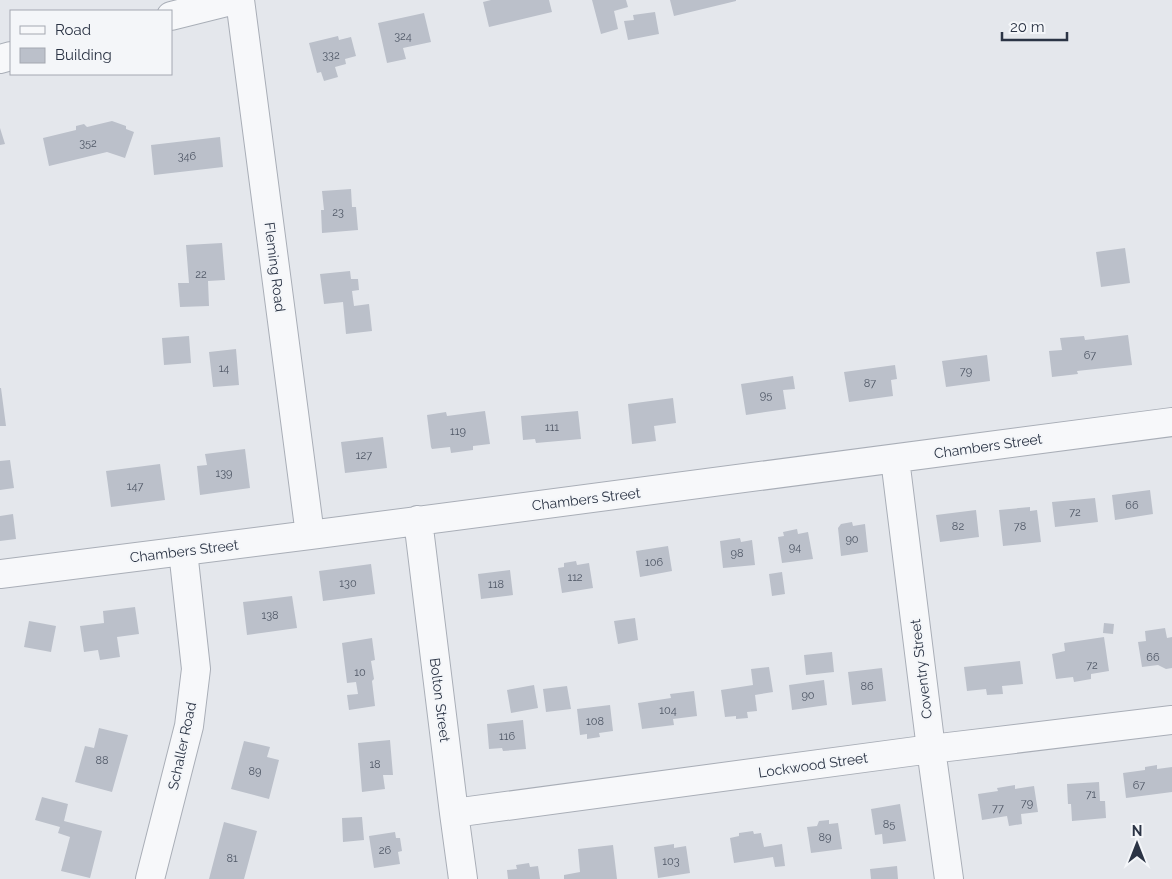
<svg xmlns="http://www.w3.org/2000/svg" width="1172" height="879" font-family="Raleway,sans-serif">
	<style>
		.building { fill: #bbc0ca }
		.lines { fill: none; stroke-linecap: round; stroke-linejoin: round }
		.minor-casing { stroke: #a9aeb7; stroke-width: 30 }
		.minor { stroke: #f7f8fa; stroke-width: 28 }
		.labels { text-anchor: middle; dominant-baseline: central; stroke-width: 4; stroke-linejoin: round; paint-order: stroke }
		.number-label { font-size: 11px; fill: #4f5766 }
		.street-label { font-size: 14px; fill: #2b3445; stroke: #f4f6f9 }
	</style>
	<rect width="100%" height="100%" fill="#e4e7ec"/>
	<path class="building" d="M491,0H549L552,12L489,27L483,2Z
		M592,0H626L628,7L614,11L618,29L601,34Z
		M670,0H736V1L674,16Z
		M655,12L659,34L628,40L624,21L634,20L633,15Z
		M424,13L431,42L403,48L406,59L387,63L378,23Z
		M338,36L339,40L351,37L356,56L345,59L346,64L335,67L338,77L324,81L321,72L317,73L309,43Z
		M112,121L126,126V129L134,132L125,158L107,152L49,166L43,138L76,130V126L84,124L87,127Z
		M0,128L5,144L0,145Z
		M220,137L223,167L154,175L151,145Z
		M351,189L352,207H356L358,230L322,233L321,210H324L322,191Z
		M222,243L225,280L208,281L209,306L180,307L178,283H189L186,245Z
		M1125,248L1130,283L1101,287L1096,252Z
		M350,271L351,279H358L359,290L352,291L354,306L369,304L372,331L346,334L343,302L324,304L320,274Z
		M1128,335L1132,365L1077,371L1078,374L1052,377L1049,351L1062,350L1060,338L1084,336L1085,340Z
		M189,336L191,363L164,365L162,338Z
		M236,349L239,385L213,387L209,352Z
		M987,355L990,381L946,387L942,361Z
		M895,365L897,379L891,380L893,396L849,402L844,372Z
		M793,376L795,389L783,390L786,409L746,415L741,384Z
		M0,388H1L6,426H0Z
		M673,398L676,423L654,426L656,441L632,444L628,404Z
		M485,411L490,444L473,446V450L451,453L450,447L432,449L431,447L427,415L446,412L447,416Z
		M578,411L581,439L536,443L535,439L523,440L521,416Z
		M383,437L387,468L345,473L341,442Z
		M245,449L250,488L200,495L197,466L207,465L205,454Z
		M10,460L14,488L0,490V461Z
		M160,464L165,500L111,507L106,471Z
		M1150,490L1153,514L1115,520L1112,495Z
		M1095,498L1098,522L1055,527L1052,502Z
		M1030,507V511L1037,510L1041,542L1003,546L999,510Z
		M976,510L979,537L940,542L936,515Z
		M13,514L16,539L0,541V516Z
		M852,522L853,526L865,524L868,552L841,556L838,528L841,524Z
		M797,529L798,534L808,532L813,559L782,563L778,537L784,536L783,532Z
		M740,538L741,542L752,540L755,565L723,568L720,541Z
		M668,546L672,571L640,577L636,551Z
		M576,561L577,565L589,563L593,588L562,593L558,568L564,567V563Z
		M371,564L375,594L323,601L319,571Z
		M510,570L513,595L481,599L478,574Z
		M782,572L785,594L772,596L769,574Z
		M292,596L297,628L247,635L243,602Z
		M135,607L139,634L117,637L120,657L100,660L98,650L84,652L80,626L104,623L103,611Z
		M635,618L638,640L618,644L614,621Z
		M29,621L56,626L51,652L24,647Z
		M1104,623L1114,624L1113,634L1103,633Z
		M1165,628L1167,638L1172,637V668L1166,669L1158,665L1142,667L1138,642L1146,641L1145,631Z
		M1104,637L1109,671L1091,674V679L1074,682L1073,677L1056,679L1052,654L1065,651L1064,643Z
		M372,638L375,660L371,661L374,679L372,681L375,706L349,710L347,695L358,694L356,682L347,683L342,643Z
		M832,652L834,672L806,675L804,655Z
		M1020,661L1023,684L1002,686L1003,694L987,695L986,689L967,691L964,667Z
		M769,667L773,692L755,695L757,711L747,712L748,718L736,719V716L725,717L721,690L753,685L751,669Z
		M882,668L886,701L852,705L848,672Z
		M824,680L827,705L792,710L789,685Z
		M534,685L538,708L511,713L507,690Z
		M567,686L571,709L546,712L543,689Z
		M694,691L697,716L673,719L674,725L642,729L638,703L671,698L670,694Z
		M610,705L613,731L599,733L600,737L587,739V734L580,735L577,709Z
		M523,720L526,749L503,751L502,748L489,749L487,724Z
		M99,728L128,735L112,792L75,782L85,746L94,748Z
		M390,740L393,775H383L385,789L362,792L358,743Z
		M244,741L270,747L267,757L279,760L269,799L231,789Z
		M1157,765V769L1172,767V792L1126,798L1123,773L1145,770V767Z
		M1099,782L1100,801H1105L1106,818L1072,821L1071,804H1068L1067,784Z
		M1015,785V789L1034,786L1038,812L1021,814L1022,824L1009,826L1007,816L982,820L978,794L998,791L997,788Z
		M42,797L68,804L64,821L102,831L90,878L61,871L70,837L58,833L60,827L35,820Z
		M900,804L906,841L883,844L882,834L875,835L871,809Z
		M362,817L364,840L343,842L342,818Z
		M829,820V824L838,823L842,849L811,853L807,827L817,826L819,821Z
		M224,822L257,831L244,879H209Z
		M753,831L754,834L761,833L764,847L782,844L785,866L775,867L773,857L734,863L730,838L739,836V833Z
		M395,832L396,838H400L402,851L398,852L400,864L374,868L369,836Z
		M674,844V848L686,846L690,873L658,878L654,847Z
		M613,845L617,879H564V875L580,872L578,849Z
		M529,863L530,867L538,866L540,879H508L507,870L517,869L516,865Z
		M897,866L898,879H871L870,869Z"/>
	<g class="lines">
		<defs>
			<path id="minor" d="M240,0L310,535
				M171,16L235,0
				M0,59L11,56
				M895,459L931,749L949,879
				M418,520L454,813L463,879
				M0,574L310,535L1172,422
				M454,813L931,749L1172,720
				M150,879L189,726L196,669L183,551"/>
		</defs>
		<use href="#minor" class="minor-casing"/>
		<use href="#minor" class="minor"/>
	</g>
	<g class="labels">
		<g class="number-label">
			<text x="403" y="36">324</text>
			<text x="331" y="55">332</text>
			<text x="88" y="143">352</text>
			<text x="187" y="156">346</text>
			<text x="338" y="212">23</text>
			<text x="201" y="274">22</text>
			<text x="1090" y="355">67</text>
			<text x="224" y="368">14</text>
			<text x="966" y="371">79</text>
			<text x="870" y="383">87</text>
			<text x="766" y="395">95</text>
			<text x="552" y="427">111</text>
			<text x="458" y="431">119</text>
			<text x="364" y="455">127</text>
			<text x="224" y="473">139</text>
			<text x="135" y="486">147</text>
			<text x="1132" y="505">66</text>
			<text x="1075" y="512">72</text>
			<text x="958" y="526">82</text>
			<text x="1020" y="526">78</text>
			<text x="852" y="539">90</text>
			<text x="795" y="547">94</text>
			<text x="737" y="553">98</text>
			<text x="654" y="562">106</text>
			<text x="575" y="577">112</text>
			<text x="348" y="583">130</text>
			<text x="496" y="584">118</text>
			<text x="270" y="615">138</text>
			<text x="1153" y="657">66</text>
			<text x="1092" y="665">72</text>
			<text x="360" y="672">10</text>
			<text x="867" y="686">86</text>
			<text x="808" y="695">90</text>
			<text x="668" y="710">104</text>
			<text x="595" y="721">108</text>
			<text x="507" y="736">116</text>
			<text x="102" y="760">88</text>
			<text x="375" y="764">18</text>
			<text x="255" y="771">89</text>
			<text x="1139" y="785">67</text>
			<text x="1091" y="794">71</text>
			<text x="1027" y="803">79</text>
			<text x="998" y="808">77</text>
			<text x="889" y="824">85</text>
			<text x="825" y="837">89</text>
			<text x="385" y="850">26</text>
			<text x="232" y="858">81</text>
			<text x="671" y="861">103</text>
		</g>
		<g class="street-label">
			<text transform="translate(275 267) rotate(83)">Fleming Road</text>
			<text transform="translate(988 446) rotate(-8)">Chambers Street</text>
			<text transform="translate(586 499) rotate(-7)">Chambers Street</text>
			<text transform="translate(184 551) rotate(-7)">Chambers Street</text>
			<text transform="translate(921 669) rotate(-97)">Coventry Street</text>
			<text transform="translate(440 700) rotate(83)">Bolton Street</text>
			<text transform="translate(182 746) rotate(-78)">Schaller Road</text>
			<text transform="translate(813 765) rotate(-8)">Lockwood Street</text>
		</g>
	</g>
	<rect x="10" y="10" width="162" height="65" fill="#f4f6f9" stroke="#a4a8b1"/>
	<rect x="20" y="26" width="25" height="8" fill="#f7f8fa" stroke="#a4a8b1"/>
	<text x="55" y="35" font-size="15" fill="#2b3445">Road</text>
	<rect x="20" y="48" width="25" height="15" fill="#bbc0ca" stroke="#a4a8b1"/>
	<text x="55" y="60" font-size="15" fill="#2b3445">Building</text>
	<g transform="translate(1137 844)" stroke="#f4f6f9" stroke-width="4" paint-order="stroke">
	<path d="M0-4L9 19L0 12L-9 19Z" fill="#2b3445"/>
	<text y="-8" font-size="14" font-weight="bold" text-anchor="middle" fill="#2b3445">N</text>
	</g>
	<path d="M1002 32v8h65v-8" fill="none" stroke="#2b3445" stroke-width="2.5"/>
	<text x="1010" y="32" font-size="15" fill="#2b3445" stroke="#f4f6f9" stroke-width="4" paint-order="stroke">20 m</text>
</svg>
